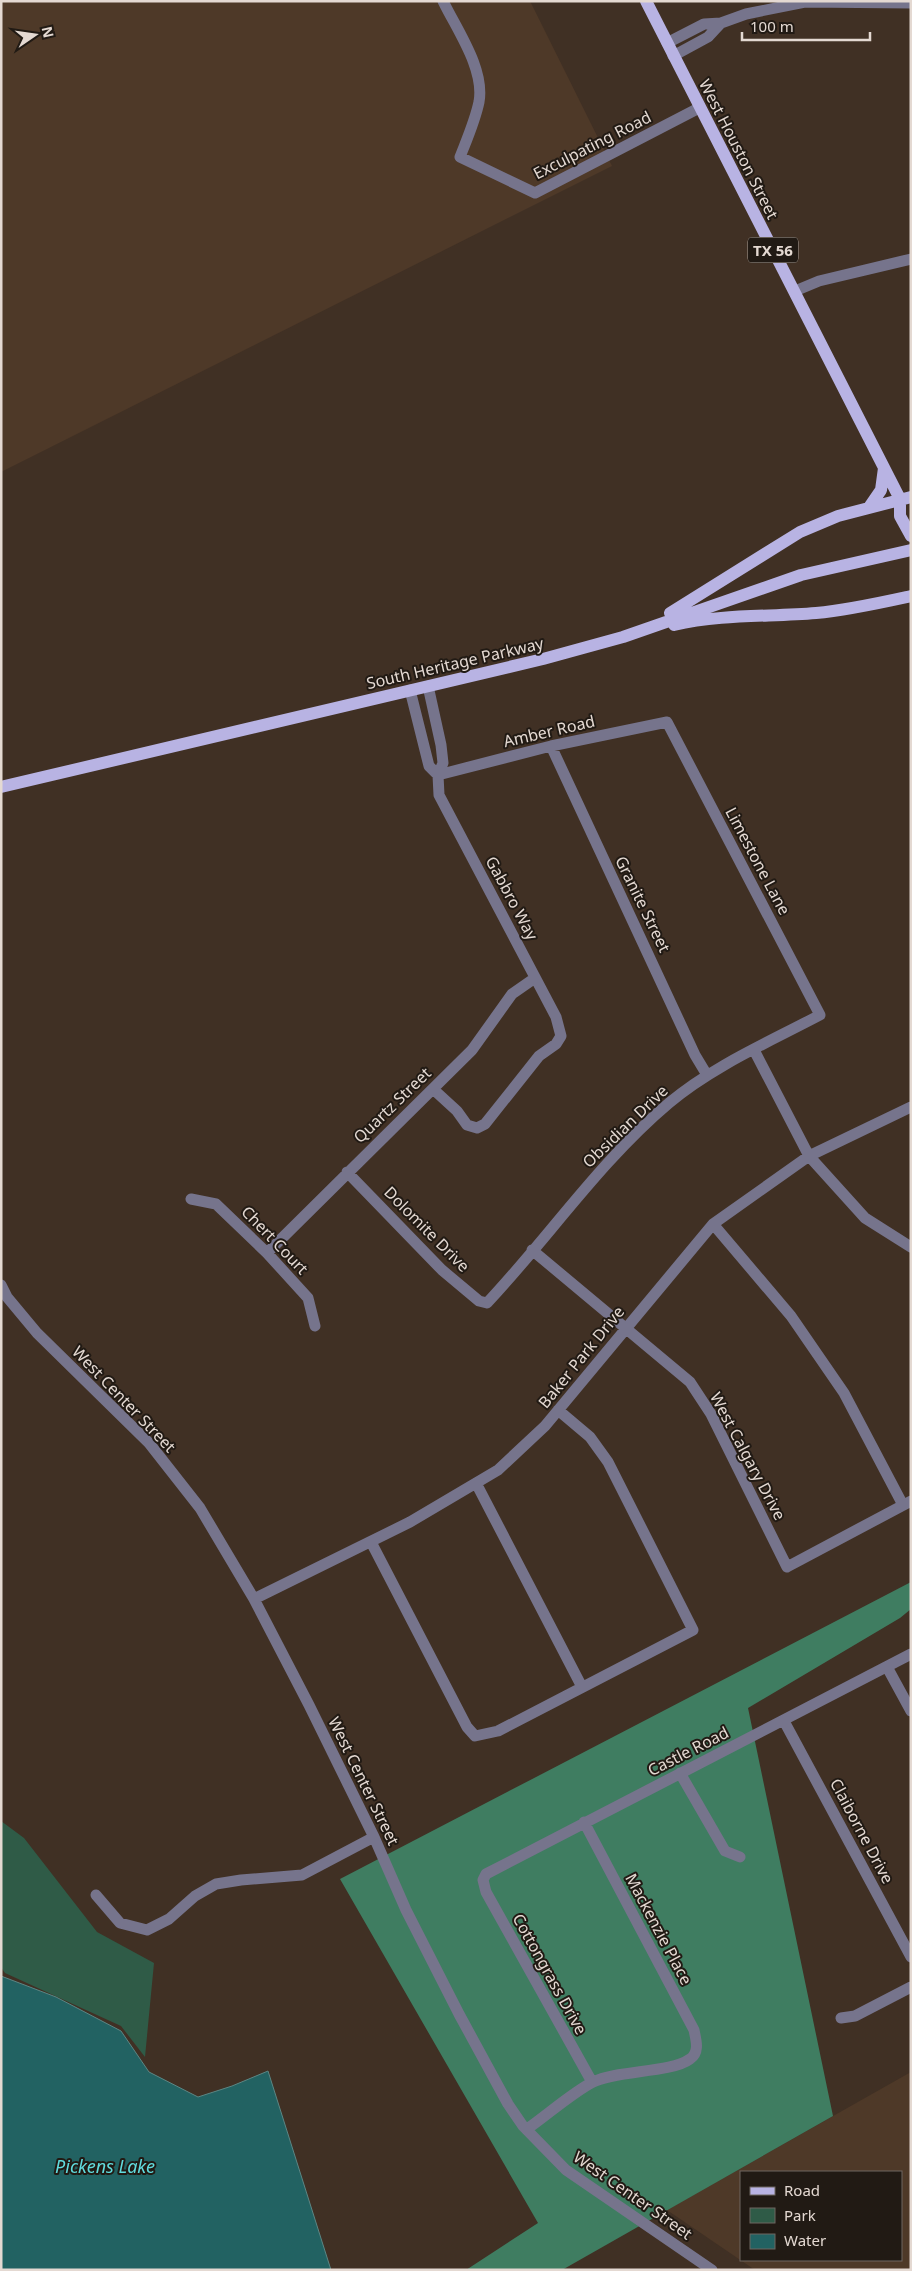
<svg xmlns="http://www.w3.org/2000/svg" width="912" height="2271" font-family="'Noto Sans',sans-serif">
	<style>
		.built { fill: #4e3928; fill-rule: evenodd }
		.green { fill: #2f5b47 }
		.forest { fill: #3f7d61 }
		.water { fill: #226262; stroke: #5c8684 }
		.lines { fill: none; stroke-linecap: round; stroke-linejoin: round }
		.minor { stroke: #76748c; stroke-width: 11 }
		.major { stroke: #b8b3e3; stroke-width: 12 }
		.labels { text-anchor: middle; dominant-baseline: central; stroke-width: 4; stroke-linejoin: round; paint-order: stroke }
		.shield { fill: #211a14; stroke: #aaa099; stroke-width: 1 }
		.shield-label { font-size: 15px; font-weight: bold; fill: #e4d9d2 }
		.street-label { font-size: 16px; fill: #e4d9d2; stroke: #211a14 }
		.water-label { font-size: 18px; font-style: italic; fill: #61dcde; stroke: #211a14 }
	</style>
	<rect width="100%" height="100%" fill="#403024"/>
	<path class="built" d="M1,1H530L612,166L1,472Z
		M911,2072V2270H755L667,2210ZM741,2172H901V2260H741Z"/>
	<path class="green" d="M1,1821L24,1838L97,1932L154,1963L145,2057L121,2026L5,1973L1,1967Z"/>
	<path class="forest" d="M911,1582V1609L900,1618L748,1708L833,2116L562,2270H466L538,2223L340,1879Z"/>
	<path class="water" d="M1,1976L56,1997L121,2031L149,2072L198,2097L232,2086L268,2071L331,2270H1Z"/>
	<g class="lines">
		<path class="minor" d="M443,1C457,30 485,69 479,102C475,121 467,139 460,157L535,193L699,108
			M667,43L704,24L721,23L746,14L805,2L911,3
			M673,56L708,37L721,23
			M795,291L819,281L911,259
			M428,686L441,745L443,763L438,775L439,795L556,1017L561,1036L556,1044L539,1056L485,1124L477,1128L467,1125L457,1111L433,1089
			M410,690L429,766L438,775
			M551,746L695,1055L707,1075
			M754,1050L809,1156L865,1218L911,1247
			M347,1172L442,1270L479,1301L487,1303C549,1237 600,1161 669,1103C713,1066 769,1042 820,1015L667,722L551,746L438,775
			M191,1199L216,1204L267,1253L308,1298L315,1326
			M713,1224L791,1316L844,1393L903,1505
			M532,1250L690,1382L711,1414L787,1567L911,1501
			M267,1253L472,1050L512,994L535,978
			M1,1285L7,1297L37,1333L149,1443L200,1508L254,1599L309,1705L374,1837L406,1910L459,2014L508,2104L523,2126L566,2170L712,2270
			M476,1483L582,1687
			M371,1542L467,1727L475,1736L498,1731L693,1630L608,1462L590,1437L558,1410
			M254,1599L410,1522L498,1470L545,1426L713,1224L809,1156L911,1107
			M887,1667L911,1711
			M784,1721L911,1957
			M680,1773L725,1851L740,1857
			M96,1895L120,1923L147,1930L169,1919L195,1896L216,1884L241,1880L302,1875L374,1837
			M841,2018L855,2016L911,1987
			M592,2082L486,1892L483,1880L486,1874L911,1654
			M527,2129C546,2116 573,2092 593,2082C617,2070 671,2073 690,2059C700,2052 696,2040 694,2030L584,1822"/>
		<path class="major" d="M646,1L900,499V516L911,536
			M870,506L881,490L884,468
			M670,613L800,532L838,516L911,497
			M674,625C721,614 769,617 816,613C848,610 879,603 911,596
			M1,787L543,659L623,637L801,575L911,550"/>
	</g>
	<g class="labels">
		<rect class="shield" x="748" y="237.5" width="50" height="25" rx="4"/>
		<g class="shield-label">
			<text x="773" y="250">TX 56</text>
		</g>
		<g class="street-label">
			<text transform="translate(592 145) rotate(-27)">Exculpating Road</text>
			<text transform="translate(739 149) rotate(63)">West Houston Street</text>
			<text transform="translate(455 663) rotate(-13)">South Heritage Parkway</text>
			<text transform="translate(549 731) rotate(-13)">Amber Road</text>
			<text transform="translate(758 861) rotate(62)">Limestone Lane</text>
			<text transform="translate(512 898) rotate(62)">Gabbro Way</text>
			<text transform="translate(643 904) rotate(64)">Granite Street</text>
			<text transform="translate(392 1105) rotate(-44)">Quartz Street</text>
			<text transform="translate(625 1126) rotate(-44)">Obsidian Drive</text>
			<text transform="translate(427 1229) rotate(45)">Dolomite Drive</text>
			<text transform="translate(275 1240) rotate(46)">Chert Court</text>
			<text transform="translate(581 1357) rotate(-51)">Baker Park Drive</text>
			<text transform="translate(124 1399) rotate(46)">West Center Street</text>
			<text transform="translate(748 1456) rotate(62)">West Calgary Drive</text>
			<text transform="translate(688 1751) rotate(-27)">Castle Road</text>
			<text transform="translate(364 1781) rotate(64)">West Center Street</text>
			<text transform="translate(862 1831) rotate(62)">Claiborne Drive</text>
			<text transform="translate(659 1929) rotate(62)">Mackenzie Place</text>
			<text transform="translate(550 1974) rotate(61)">Cottongrass Drive</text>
			<text transform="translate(633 2195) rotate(35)">West Center Street</text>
		</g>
		<g class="water-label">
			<text x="105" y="2166">Pickens Lake</text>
		</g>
	</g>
	<rect width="912" height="2271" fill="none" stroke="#e4d9d2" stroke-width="5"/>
	<rect x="740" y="2171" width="162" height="90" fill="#211a14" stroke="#6f6660"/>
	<rect x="750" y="2187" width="25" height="8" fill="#b8b3e3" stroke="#6f6660"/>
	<text x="784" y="2196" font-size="15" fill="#e4d9d2">Road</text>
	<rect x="750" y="2208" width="25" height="15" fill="#2f5b47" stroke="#6f6660"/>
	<text x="784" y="2221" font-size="15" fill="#e4d9d2">Park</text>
	<rect x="750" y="2234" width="25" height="15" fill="#226262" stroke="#6f6660"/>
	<text x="784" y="2246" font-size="15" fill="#e4d9d2">Water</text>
	<g transform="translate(35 35) rotate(77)" stroke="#211a14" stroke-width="4" paint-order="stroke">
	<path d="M0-4L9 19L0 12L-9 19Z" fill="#e4d9d2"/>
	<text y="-8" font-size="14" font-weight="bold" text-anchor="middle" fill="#e4d9d2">N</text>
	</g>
	<path d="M742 32v8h128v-8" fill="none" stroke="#e4d9d2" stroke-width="2.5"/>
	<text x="750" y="32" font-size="15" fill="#e4d9d2" stroke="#211a14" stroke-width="4" paint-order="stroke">100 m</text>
</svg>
